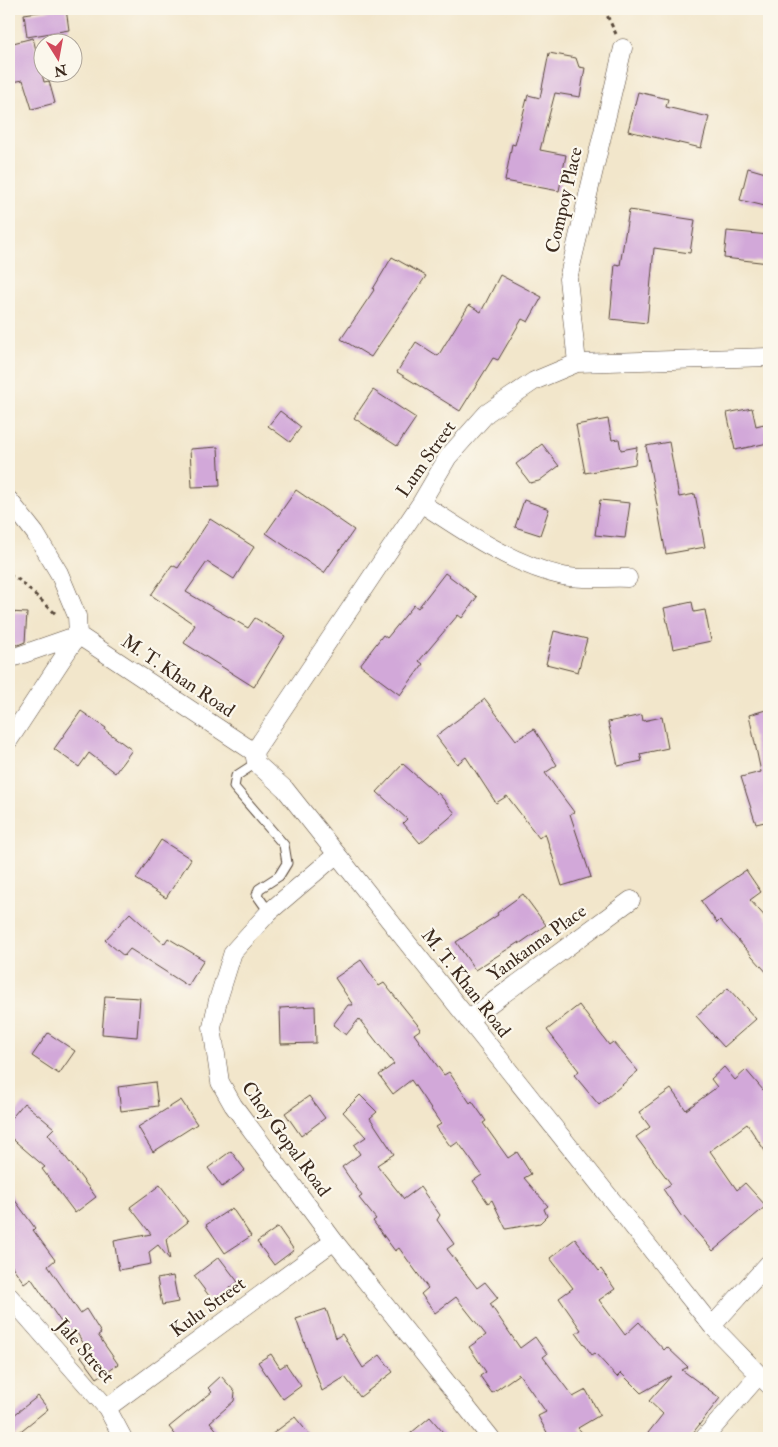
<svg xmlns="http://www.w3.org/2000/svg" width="778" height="1447" font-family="'IM FELL Double Pica',serif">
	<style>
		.building { fill: #d2a8d9 }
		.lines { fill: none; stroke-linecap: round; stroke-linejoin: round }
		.service-casing { stroke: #564638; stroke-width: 11 }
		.minor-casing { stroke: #564638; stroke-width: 19 }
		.path { stroke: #564638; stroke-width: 3; stroke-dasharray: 4 4; stroke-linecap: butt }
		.service { stroke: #fff; stroke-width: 9 }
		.minor { stroke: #fff; stroke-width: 18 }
		.labels { text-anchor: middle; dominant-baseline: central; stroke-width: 4.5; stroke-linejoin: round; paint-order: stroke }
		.street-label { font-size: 19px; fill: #3b2a1e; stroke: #fbf7ec }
	</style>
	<rect width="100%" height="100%" fill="#fbf7ec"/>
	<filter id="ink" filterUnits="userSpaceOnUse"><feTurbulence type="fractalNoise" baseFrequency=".02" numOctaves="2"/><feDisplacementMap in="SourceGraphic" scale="10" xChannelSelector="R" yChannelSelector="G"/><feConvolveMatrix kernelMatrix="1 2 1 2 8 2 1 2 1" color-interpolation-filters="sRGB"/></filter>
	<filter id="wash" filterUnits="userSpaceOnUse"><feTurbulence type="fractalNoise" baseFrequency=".0096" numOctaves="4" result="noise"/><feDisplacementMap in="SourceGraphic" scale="20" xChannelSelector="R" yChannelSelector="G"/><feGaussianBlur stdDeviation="1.12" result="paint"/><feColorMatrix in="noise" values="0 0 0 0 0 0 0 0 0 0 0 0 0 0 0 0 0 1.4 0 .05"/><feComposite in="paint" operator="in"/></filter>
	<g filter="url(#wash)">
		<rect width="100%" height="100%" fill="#f2e6cb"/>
		<g id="blocks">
			<path class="building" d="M59,9H66L69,30L27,37L24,14Z
				M33,38L44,82L49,81L55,103L32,109L23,80L13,82L9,63V44Z
				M549,53L576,58L579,67L585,68L580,97L555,93L540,150L566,155L559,191L505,181L512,144L515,145L528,95L540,98Z
				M638,92L668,99L666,107L709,117L701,148L628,131Z
				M748,168L769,174V207L740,200Z
				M629,210L695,220L690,253L654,248L647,323L610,319L615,264L620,265Z
				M727,231L769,235V263L724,258Z
				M392,257L426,276L371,357L341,339L374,290L373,289Z
				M500,275L542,297L528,322L522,319L498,360L493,358L460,411L397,372L416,342L438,356L469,305L481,312Z
				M373,390L416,418L397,446L354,418Z
				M752,408L756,426L764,424L768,443L735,450L727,413Z
				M280,411L301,427L290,442L268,426Z
				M608,419L612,440L619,439L621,450L637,447L635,464L585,473L576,425Z
				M669,442L679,497L695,494L705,547L666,554L646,446Z
				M542,444L559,466L539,481L530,483L516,464Z
				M218,447L220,486L192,487L190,449Z
				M296,490L354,530L324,573L266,533Z
				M524,500L549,509L540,535L515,527Z
				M600,500L630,503L625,538L595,535Z
				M210,519L254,547L234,579L207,562L186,592L248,628L255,618L285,636L254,687L184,643L195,625L151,595L172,565L178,568Z
				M445,573L477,597L462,618L458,615L419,661L423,664L400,695L360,665L383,635L387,638L414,605L418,608Z
				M692,602L694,612L705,610L711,641L673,649L664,608Z
				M9,612L27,613L25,642L18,645L9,644Z
				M554,631L587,639L578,672L546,664Z
				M485,699L516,740L534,729L557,765L545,773L574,812L570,814L591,877L562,886L545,833L539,838L507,796L496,803L466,757L457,764L436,736Z
				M769,709V821L756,824L741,777L761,772L749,715Z
				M81,711L106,728L105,730L132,750L115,773L89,753L79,767L54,749Z
				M642,715L643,721L662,717L668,748L640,754L642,761L618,766L608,722Z
				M403,764L437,794L438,793L455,813L420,843L403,823L407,819L377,792Z
				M161,840L191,859L166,898L136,879Z
				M746,870L761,892L750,900L769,921V975L720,920L717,923L701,901Z
				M523,894L546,925L519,944V942L475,970L456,942L498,915L497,913Z
				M130,913L164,944L168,938L204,960L188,986L130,949L124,956L105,940Z
				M361,960L379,986L384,983L421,1029L414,1034L444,1075L449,1072L470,1103L472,1101L486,1121L483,1123L508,1158L517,1152L531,1174L524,1178L548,1206L544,1209L547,1216L540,1223L506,1229L492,1200L488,1203L473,1181L482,1175L458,1142L451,1147L436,1127L441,1124L411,1080L393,1094L379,1075L394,1064L359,1019L346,1035L333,1025L348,1005H353L335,978Z
				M728,988L756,1019L724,1047L696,1016Z
				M105,996L140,998L137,1037L102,1034Z
				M579,1005L609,1045L613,1042L638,1071L599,1105L574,1075L579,1071L547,1030Z
				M315,1006L316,1043L281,1044L280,1008Z
				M48,1033L75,1051L59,1074L32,1056Z
				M724,1067L735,1080L746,1070L769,1097V1157L747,1124L710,1151L737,1190L745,1183L766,1206L713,1251L683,1216L682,1217L663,1189L671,1184L636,1137L650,1127L639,1112L671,1089L686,1110L717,1087L711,1079Z
				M155,1082L158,1106L121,1111L118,1087Z
				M360,1095L377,1112L370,1118L394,1154L377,1165L404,1199L420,1187L440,1215L437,1220L454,1244L447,1249L477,1288L485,1282L498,1298L490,1304L520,1348L535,1337L547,1354L543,1357L573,1397L586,1390L600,1415L578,1428L587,1438H550L538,1416L546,1412L519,1374L492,1393L480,1376L486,1372L469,1347L486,1335L456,1297L435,1313L421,1294L428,1288L399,1248L395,1251L373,1221L376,1219L359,1198L362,1196L342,1167L360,1154L354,1145L366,1137L343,1112Z
				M309,1096L325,1118L301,1136L285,1113Z
				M181,1100L197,1124L153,1152L138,1127Z
				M24,1103L54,1128L48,1134L96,1197L75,1213L42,1169L45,1167L9,1136V1121Z
				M231,1151L245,1170L222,1187L208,1168Z
				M160,1185L188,1222L166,1239L170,1260L158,1245L149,1252L151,1264L119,1270L114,1241L151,1234L130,1207Z
				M9,1192L35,1228L33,1230L55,1260L48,1266L80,1313L86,1309L101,1333L98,1335L118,1364L97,1378L81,1356L89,1352L75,1330L67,1331L31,1278L24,1283L9,1262Z
				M232,1208L251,1236L225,1253L206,1225Z
				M278,1227L294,1250L274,1265L257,1242Z
				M575,1239L599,1271L601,1269L615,1289L599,1300L625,1335L639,1322L664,1350L667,1347L688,1367L682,1370L720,1398L689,1438H644L663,1414L649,1401L671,1376L641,1393L621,1373L617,1377L595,1353L592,1355L576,1333L581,1330L559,1298L573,1288L550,1258Z
				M219,1257L238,1282L213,1301L194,1276Z
				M173,1276L178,1302L162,1305L157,1279Z
				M326,1309L336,1338L342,1334L363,1368L380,1355L393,1372L360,1397L345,1377L322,1391L296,1319Z
				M271,1354L280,1368L286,1364L301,1386L283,1399L258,1362Z
				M221,1376L235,1392L234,1401L210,1422L223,1438H178L169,1427L212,1392L208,1388Z
				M38,1396L48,1409L12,1438H9V1419Z
				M295,1417L312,1438H267Z
				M430,1417L448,1438H405Z"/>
		</g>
	</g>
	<g filter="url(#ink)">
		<use href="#blocks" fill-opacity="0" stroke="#564638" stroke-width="1"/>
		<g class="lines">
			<defs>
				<path id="service" d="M256,763L236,776L234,787L284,845L287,863L279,876L259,889L257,895L269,912"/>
				<path id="minor" d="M577,363L568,279L623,48
					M9,500L35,533L59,573L77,616L78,635L9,740
					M421,503C465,532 511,564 563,576C580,580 610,577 628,578
					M9,659L78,635L254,752L256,763L285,789L712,1326L769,1385
					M254,752L421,503L448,457L487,413L534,381L577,363L769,357
					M337,854L269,912L233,952L218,1000L212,1027L220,1082L233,1105L334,1241L491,1438
					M468,1020L631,900
					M9,1296L107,1408L123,1438
					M712,1326L769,1263
					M107,1408L334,1241
					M704,1438L759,1375"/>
			</defs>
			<use href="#service" class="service-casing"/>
			<use href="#minor" class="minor-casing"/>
			<path class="path" d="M604,9L616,34
				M9,575L19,580L56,614"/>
			<use href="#service" class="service"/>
			<use href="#minor" class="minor"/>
		</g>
	</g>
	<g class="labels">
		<g class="street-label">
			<text transform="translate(564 200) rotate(-77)">Compoy Place</text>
			<text transform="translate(426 459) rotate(-55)">Lum Street</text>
			<text transform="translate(178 676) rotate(34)">M. T. Khan Road</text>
			<text transform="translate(537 943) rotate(-36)">Yankanna Place</text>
			<text transform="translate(466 983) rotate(52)">M. T. Khan Road</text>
			<text transform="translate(286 1139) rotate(54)">Choy Gopal Road</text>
			<text transform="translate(208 1307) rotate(-36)">Kulu Street</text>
			<text transform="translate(85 1351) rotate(49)">Jale Street</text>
		</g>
	</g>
	<rect width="778" height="1447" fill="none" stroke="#fbf7ec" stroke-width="30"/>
	<g transform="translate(58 58) rotate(169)"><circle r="24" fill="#fbf7ec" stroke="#aea59a"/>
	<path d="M0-4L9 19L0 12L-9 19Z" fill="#d1495b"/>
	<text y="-8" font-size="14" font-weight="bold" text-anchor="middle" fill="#3b2a1e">N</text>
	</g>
</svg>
